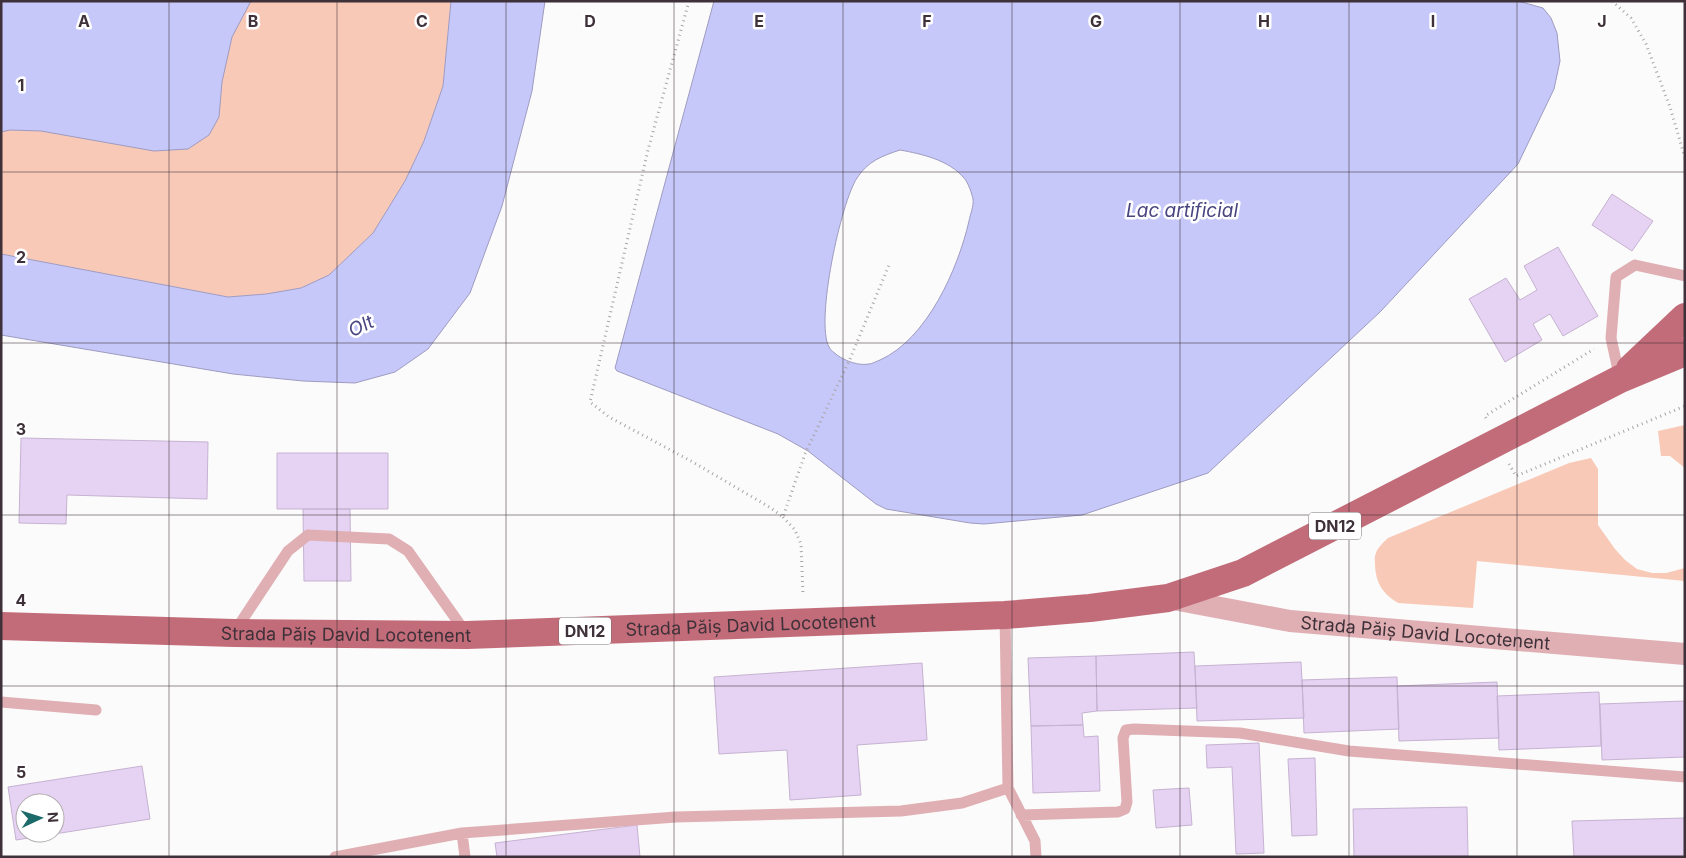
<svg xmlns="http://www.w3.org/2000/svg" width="1686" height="858" font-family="Inter,sans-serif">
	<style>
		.green { fill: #f9c9b8 }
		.water { fill: #c7c8fa; stroke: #9e9bc0; fill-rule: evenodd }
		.building { fill: #e6d2f2; stroke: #c6b2d1; fill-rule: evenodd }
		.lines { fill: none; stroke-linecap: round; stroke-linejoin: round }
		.path { stroke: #aaa4a7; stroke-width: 3; stroke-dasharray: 1 4; stroke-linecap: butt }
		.service { stroke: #e0afb4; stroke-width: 11 }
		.minor { stroke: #e0afb4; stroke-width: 22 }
		.primary { stroke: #c26c79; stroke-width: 28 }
		.grid { fill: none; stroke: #3f3139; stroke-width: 1; stroke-opacity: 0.55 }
		.labels { text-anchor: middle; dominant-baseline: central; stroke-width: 5; stroke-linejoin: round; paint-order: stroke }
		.shield { fill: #fff; stroke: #796f74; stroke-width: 1 }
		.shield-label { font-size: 16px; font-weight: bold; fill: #3f3139 }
		.street-label { font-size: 18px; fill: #3f3139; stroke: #fff }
		.water-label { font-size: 19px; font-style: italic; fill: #484581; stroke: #fff }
		.grid-label { font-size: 16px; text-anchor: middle; font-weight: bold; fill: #3f3139; stroke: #fff; stroke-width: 5; stroke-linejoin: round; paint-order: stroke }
	</style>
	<rect width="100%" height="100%" fill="#fbfbfb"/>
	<path class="green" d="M1,1H451L443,86L424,141L405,181L373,233L329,275L301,288L266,294L228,297L1,254Z
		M1685,425V468L1670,456H1661L1658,431Z
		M1591,458L1598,469V525L1615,549L1625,560L1637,569L1652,573H1666L1685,568V581L1477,561L1473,608L1398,603C1382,593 1376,583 1375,565C1375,561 1374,557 1376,553C1378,547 1383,543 1388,538L1569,463Z"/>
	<path class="water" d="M1,1H251L232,37L222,82L219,117L209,135L188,149L154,151L41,131L10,130L1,132Z
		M451,1H545L532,91L502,206L470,293L428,349L395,372L355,383L303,381L233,374L1,335V254L228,297L266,294L301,288L329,275L373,233L405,181L424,141L443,86Z
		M714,1H1518L1543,8L1551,18L1557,33L1560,61L1554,89L1518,164L1381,311L1208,473L1082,515L984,524L970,523L886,509L876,504L808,451L778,434L617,371L615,368ZM900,150C922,154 949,160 964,178C968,182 972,194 973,199C974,206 970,215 969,221C958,269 927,339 880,360C877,361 872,364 869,364C859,366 845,361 837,355C835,353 830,350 829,347C815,321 841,202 857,178C868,161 882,156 900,150Z"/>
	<path class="building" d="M1612,194L1653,221L1632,251L1592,225Z
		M1558,247L1598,316L1563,336L1550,314L1533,324L1542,340L1505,362L1469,299L1506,278L1520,300L1537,290L1524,266Z
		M21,438L208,442L207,499L67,495L66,524L19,523Z
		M277,453H388V509H277Z
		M303,509H350L351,581H304Z
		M1194,652L1197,708L1097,711L1096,656Z
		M1096,656L1097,711L1082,713L1083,725L1031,726L1028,658Z
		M1301,662L1304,718L1197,721L1195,666Z
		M922,663L927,740L857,745L861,795L790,800L787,750L719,754L714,677Z
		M1397,677L1399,729L1304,733L1302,680Z
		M1497,682L1499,738L1399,741L1397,686Z
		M1599,692L1601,746L1499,750L1497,696Z
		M1685,701V757L1602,760L1600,704Z
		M1083,725L1084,737L1098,736L1100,791L1033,793L1031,726Z
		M1259,743L1264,853L1236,854L1232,767L1207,768L1206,745Z
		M1315,758L1317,835L1292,836L1288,759Z
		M142,766L150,819L16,840L8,787ZM25,803H55V833H25Z
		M1189,788L1192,825L1156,828L1153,790Z
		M1467,807L1468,856L1354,857L1353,809Z
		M1685,818V857H1574L1572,821Z
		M637,825L640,857H497L495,843Z"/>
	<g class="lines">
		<path class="path" d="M689,1L648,150L590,402L609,417L691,461L771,508L783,517L805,454L850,359L889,265
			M1612,1L1631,18L1646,44L1670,107L1685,158
			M1486,418L1485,416L1594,349
			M1509,464L1516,476L1685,406
			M783,517L795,530L801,544L803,595"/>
		<path class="service" d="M1620,379L1611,338L1616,277L1635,265L1685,276
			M1005,615L1008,788L1035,841L1036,857
			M235,631L288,551L308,535L389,539L408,551L466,633
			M1,702L96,710
			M1021,815L1118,812L1125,809L1127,802L1123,738L1126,730L1134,729L1240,733L1349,751L1685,777
			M462,833L465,857
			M335,857L462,833L676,817L901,811L962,803L1008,788"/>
		<path class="minor" id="s1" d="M1168,598L1290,621L1685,654"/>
		<g class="primary">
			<path d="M1630,369L1685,317"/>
			<path id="s2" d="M1,626L234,633L467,635L1005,615L1090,608L1168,598L1243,573L1620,379L1685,352"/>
		</g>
	</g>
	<path class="grid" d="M169,1V857M337,1V857M506,1V857M674,1V857M843,1V857M1012,1V857M1180,1V857M1349,1V857M1517,1V857M1,172H1685M1,343H1685M1,515H1685M1,686H1685"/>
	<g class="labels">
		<g class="shield">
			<rect x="1309" y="512.5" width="52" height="27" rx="4"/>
			<rect x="559" y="617.5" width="52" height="27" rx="4"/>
		</g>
		<g class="shield-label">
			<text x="1335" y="526">DN12</text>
			<text x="585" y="631">DN12</text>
		</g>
		<g class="street-label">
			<text stroke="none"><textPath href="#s2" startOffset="750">Strada Păiș David Locotenent</textPath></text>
			<text stroke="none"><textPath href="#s2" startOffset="345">Strada Păiș David Locotenent</textPath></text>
			<text stroke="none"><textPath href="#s1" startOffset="260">Strada Păiș David Locotenent</textPath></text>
		</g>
		<g class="water-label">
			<text x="1182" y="210">Lac artificial</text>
			<text transform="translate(361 326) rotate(-26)">Olt</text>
		</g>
	</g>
	<g class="grid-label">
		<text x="84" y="27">A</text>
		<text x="253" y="27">B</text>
		<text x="422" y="27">C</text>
		<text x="590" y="27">D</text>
		<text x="759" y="27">E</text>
		<text x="927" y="27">F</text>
		<text x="1096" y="27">G</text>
		<text x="1264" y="27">H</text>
		<text x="1433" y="27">I</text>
		<text x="1602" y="27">J</text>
		<text x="21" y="91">1</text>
		<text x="21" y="263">2</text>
		<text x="21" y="435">3</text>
		<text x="21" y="606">4</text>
		<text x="21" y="778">5</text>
	</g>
	<rect width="1686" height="858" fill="none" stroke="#3f3139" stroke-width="5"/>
	<g transform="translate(40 818) rotate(86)"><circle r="24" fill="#ffffff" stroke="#b2adb0"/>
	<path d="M0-4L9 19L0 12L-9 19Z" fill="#1d6a6b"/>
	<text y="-8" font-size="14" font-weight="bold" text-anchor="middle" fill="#3f3139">N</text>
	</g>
</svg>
